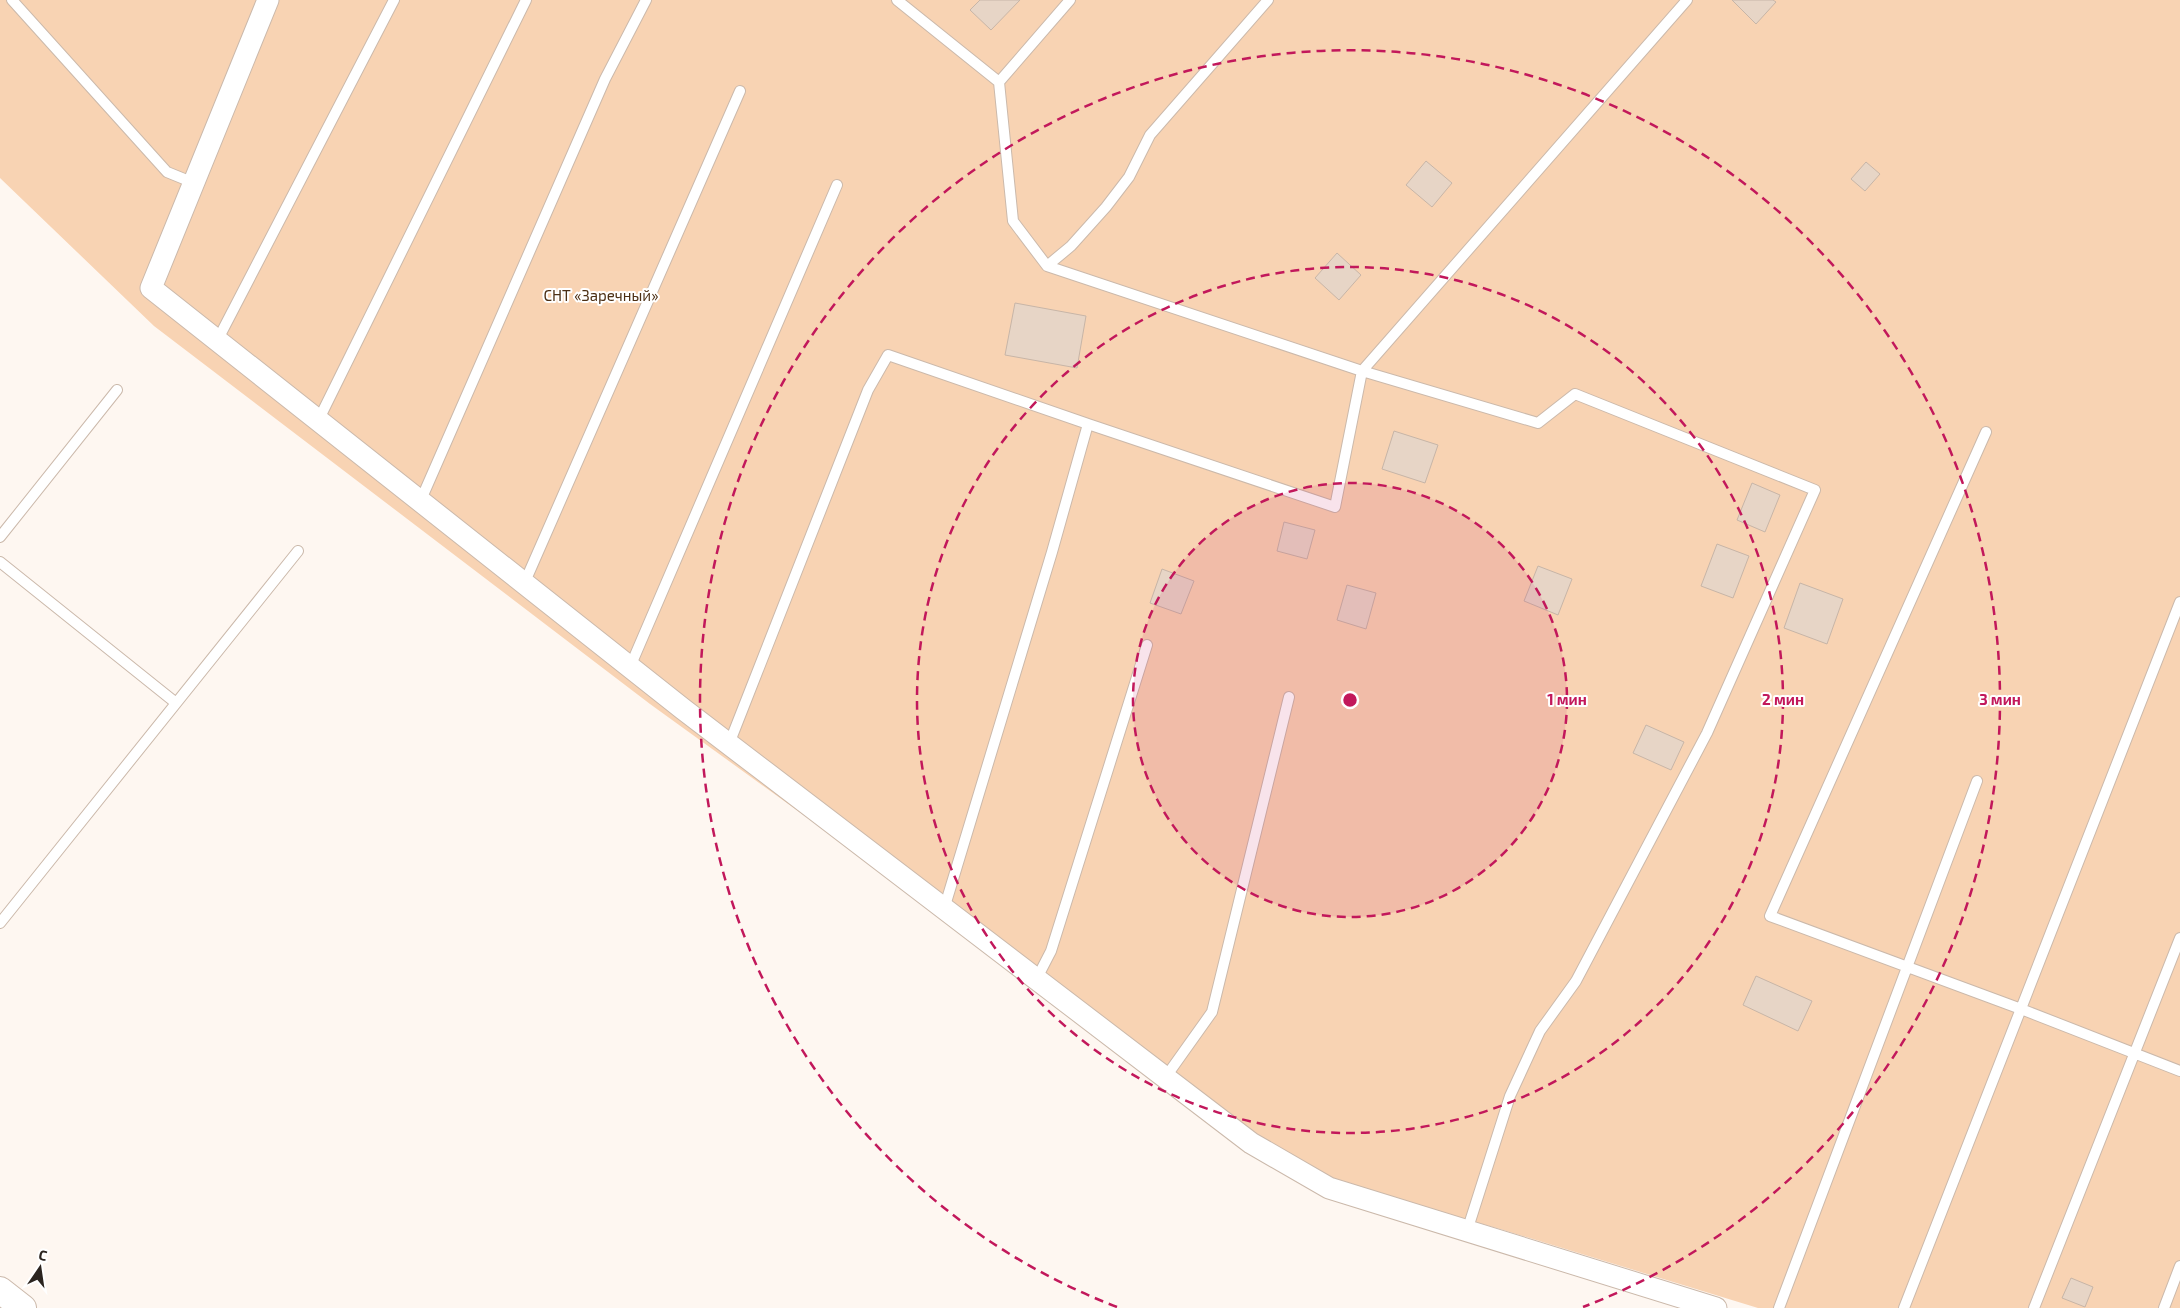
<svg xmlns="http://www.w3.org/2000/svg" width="2180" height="1308" font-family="'Exo 2',sans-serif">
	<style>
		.green { fill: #f8d3b3 }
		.building { fill: #e7d5c6; stroke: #c7b5a7 }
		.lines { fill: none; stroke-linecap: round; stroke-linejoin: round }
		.service-casing { stroke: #cbb9ab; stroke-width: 12 }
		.minor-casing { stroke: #cbb9ab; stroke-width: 23 }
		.tertiary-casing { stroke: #cbb9ab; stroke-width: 28 }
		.service { stroke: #fff; stroke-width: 10 }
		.minor { stroke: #fff; stroke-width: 21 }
		.tertiary { stroke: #fff; stroke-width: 26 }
		.ring { fill: none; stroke: #c2185b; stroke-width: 2.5; stroke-dasharray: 9 6 }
		.labels { text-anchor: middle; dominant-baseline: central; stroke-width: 4; stroke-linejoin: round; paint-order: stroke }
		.park-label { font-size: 15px; fill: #4c2f14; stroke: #fff }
		.centre { fill: #c2185b; stroke: #fff; stroke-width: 2.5 }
		.ring-label { font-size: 15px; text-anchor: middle; font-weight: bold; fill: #c2185b; stroke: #fff; stroke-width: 4; stroke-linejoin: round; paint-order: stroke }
	</style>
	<rect width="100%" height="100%" fill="#fef7f1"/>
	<path class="green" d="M0,0H2180V1308H1758L1500,1229L1296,1171L650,704L154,326L0,178Z"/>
	<path class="building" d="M980,0H1020L991,30L970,10Z
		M1732,0H1773L1776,2L1756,24Z
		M1426,161L1452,183L1432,207L1406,185Z
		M1866,162L1880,174L1865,191L1851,179Z
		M1337,253L1361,275L1339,300L1315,278Z
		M1015,303L1086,316L1077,368L1005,355Z
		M1394,431L1438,445L1425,483L1382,469Z
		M1752,483L1780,495L1765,532L1737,520Z
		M1284,522L1315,530L1307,559L1277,551Z
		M1717,544L1749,556L1733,598L1701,586Z
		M1538,566L1572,579L1558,615L1524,601Z
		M1162,569L1194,581L1181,614L1150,603Z
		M1800,583L1843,599L1827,644L1784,628Z
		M1347,585L1376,593L1366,629L1337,620Z
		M1646,725L1684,742L1671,770L1633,753Z
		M1756,976L1812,1001L1798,1031L1743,1005Z
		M2071,1278L2093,1287L2085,1307L2062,1298Z"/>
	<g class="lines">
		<defs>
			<path id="service" d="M12,0L167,172L194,183
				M897,0L999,82L1070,0
				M1268,0L1150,135L1129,177L1106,207L1071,246L1047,266L1362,371L1538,423L1575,394L1815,490L1707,733L1576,981L1540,1031L1510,1096L1467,1231
				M999,82L1013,221L1047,266
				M217,341L394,0
				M318,421L526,0
				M1986,432L1770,916L2021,1009L2180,1071
				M420,502L605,79L646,0
				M0,537L117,390
				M0,562L176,703
				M524,584L740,91
				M630,667L837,185
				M729,744L868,390L888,355L1088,424
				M944,909L1052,552L1088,424L1335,507L1362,371L1687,0
				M0,923L298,551
				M1036,980L1051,951L1147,645
				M1165,1078L1212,1012L1289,697
				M1779,1308L1977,781
				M1904,1308L2180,602
				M2034,1308L2180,938
				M2164,1308L2180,1266"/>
			<path id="minor" d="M268,0L151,288L683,709L1251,1143L1329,1188L1716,1308"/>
			<path id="tertiary" d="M0,1290L23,1308"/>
		</defs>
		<use href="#service" class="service-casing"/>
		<use href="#minor" class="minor-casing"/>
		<use href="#tertiary" class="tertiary-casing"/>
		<use href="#service" class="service"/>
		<use href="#minor" class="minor"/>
		<use href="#tertiary" class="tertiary"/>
	</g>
	<circle cx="1350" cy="700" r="217" fill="#c2185b" fill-opacity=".12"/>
	<g class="ring">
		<circle cx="1350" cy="700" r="217"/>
		<circle cx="1350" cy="700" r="433"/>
		<path d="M1117 1307A650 650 0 1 1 1583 1307"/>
	</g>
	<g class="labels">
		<g class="park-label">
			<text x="601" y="295">СНТ «Заречный»</text>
		</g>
	</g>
	<circle cx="1350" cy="700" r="8" class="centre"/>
	<g class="ring-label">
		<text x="1567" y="705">1 мин</text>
		<text x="1783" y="705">2 мин</text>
		<text x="2000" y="705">3 мин</text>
	</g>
	<g transform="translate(40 1268) rotate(13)" stroke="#ffffff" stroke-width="4" paint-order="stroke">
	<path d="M0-4L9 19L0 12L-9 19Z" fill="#2b241f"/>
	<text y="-8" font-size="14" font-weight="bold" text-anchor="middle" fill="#2b241f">С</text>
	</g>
</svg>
